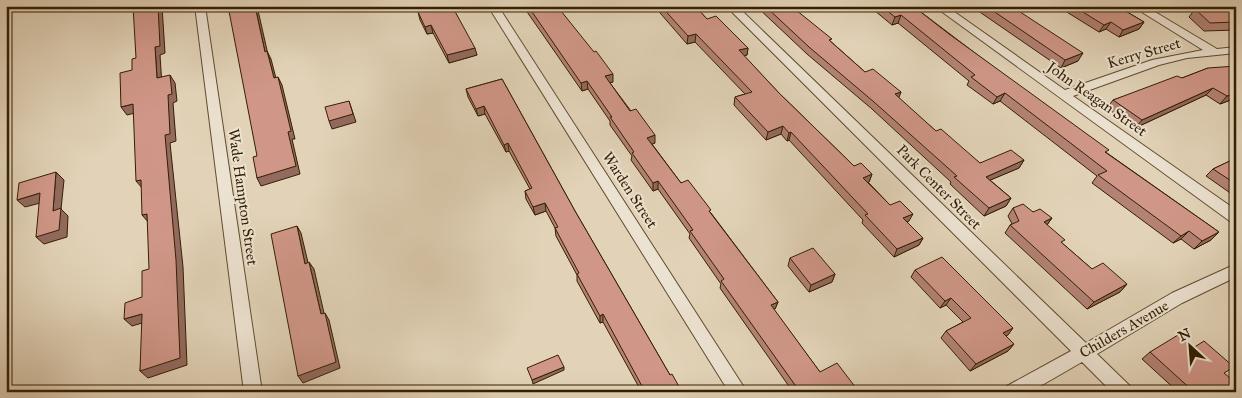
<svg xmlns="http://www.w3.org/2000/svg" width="1242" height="398" font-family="'IM FELL Great Primer',serif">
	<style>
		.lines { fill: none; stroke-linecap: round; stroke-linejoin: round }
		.minor-casing { stroke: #604c2e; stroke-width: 2 }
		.minor { fill: #ece2d1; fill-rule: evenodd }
		.wall { fill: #b38275; stroke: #341f00 }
		.shaded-wall { fill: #926a5f; stroke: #341f00 }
		.building { fill: #d09788; stroke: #341f00 }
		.labels { text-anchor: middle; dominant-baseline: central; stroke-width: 4; stroke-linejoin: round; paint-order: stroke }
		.street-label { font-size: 15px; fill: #341f00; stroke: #ece2d1 }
	</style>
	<rect width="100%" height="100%" fill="#e2d3b8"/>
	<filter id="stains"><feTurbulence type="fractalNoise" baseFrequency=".004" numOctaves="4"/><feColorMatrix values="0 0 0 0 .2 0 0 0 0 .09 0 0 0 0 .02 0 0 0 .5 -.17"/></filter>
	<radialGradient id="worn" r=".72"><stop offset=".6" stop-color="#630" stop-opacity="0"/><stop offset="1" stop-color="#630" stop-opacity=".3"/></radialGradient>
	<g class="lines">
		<defs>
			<path id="minor" d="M195,6H205L262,392H244Z
				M488,6H498L747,392H729Z
				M726,6H737L1086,343L1172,293L1236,264V277L1182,303L1097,354L1130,386L1132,392H1112L1082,362L1030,392H1005L1007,386L1071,351Z
				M934,6H946L1065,90L1152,60L1203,50L1132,6H1145L1217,49L1236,47V53L1187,58L1159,65L1073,96L1236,210V223L1231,222Z"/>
		</defs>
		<use href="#minor" class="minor-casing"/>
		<use href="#minor" class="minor"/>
	</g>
	<path class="wall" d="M422,6H452L477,55L449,63L433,33L427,34L420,20L418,12L424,11Z
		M523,6H557L613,82L610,83L655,143L652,144L681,183L711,213L778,302L775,309L774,310L820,372L854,392H793L720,288L721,284L689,238L690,234L658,189L653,191L631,160L632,156L610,125V121L588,89L582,91Z
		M654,6H695L707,19L748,48L747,55L744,56L779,93L854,166L872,174L869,182H868L890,205L909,221L907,222L923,238L919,245L894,257L862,223L863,220L789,140L787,141L781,134L766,140L734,105L735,97L745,94L695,42L687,44Z
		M756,6H791L865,72L901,92L898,98L936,131L980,163L1024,160L1019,168L990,180L1011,198L1006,206L984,216L950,184L951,182L872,109L807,54Z
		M869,6H913L1107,153L1219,232L1211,240L1194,249L1181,239L1173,243L1092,183L1097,176L1000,101L993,104L967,85L969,81L898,23L892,25Z
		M971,6H1011L1078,61L1061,68Z
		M1057,6H1117L1144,22L1139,29L1119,37L1106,29L1099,32Z
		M1236,6V30L1204,31L1189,17L1195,9H1200L1202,7Z
		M1208,68L1236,98L1220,104L1206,95L1135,128L1107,108L1113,100L1182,78Z
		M502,79L575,211L670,375L640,389L603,322L600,323L577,281V275L556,236L555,228L546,211L535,215L526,199L525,191L530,189L509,151L506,152L485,114L478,116L468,97L466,89Z
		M1236,158V197L1206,176L1213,169Z
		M1013,208L1033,212L1052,218L1047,225L1062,243L1092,269L1127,284L1120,292L1087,309L1005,233L1010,225L1012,224L1008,216Z
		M790,258L835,274L832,282L809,292L788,266Z
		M915,270L1013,328L1006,336L1014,344L1008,351L970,371L941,338L946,331L963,322L946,305L940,308L911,277Z
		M1150,352L1225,374L1236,392H1178L1142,359Z"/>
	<path class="shaded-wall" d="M158,6H162L165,53L160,55L162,86L157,78L155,47Z
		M255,6H257L269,59L265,52Z
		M901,15L898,23L892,25L895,17Z
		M1111,22L1106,29L1099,32L1104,25Z
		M1144,22L1139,29L1119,37L1123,30Z
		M431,25L433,33L427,34L425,27Z
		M696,34L695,42L687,44L688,36Z
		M475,48L477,55L449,63L447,55Z
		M748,48L747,55L738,58L739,50Z
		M267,51L271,59L278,86L274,78Z
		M1083,53L1078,61L1061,68L1065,60Z
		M613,74V82L605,84V76Z
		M170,75L175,83L177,101L173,103L176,141L170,143L183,267L187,365L148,378L140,371Z
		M278,77L282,85L295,139H292L300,174L261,186L257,178Z
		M587,81L588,89L582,91L581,83Z
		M1213,88L1206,95L1135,128L1142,120Z
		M901,92L898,100L895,94Z
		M1005,93L1000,101L993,104L997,97Z
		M1236,93V98L1220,104L1227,96Z
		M349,101L356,122L332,129L329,121Z
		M133,104L139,112L127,115L121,107Z
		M484,106L485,114L478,116L476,109Z
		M783,126L781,134L766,140L768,132Z
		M791,132L789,140L787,141L789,133Z
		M655,135V143L647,146V138Z
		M508,143L509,151L506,152L504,145Z
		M1024,160L1019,168L981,184L986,177Z
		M56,172L64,180L61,209L68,216L67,237L44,244L36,237L53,211Z
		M872,174L869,182L860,185L863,178Z
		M141,180L143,189L136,181Z
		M658,181V189L653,191V183Z
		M40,193L48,201L25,207L17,200Z
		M1011,198L1006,206L984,216L989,208Z
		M545,203L546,211L535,215L533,207Z
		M147,214L149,223L142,215Z
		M913,214L909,221L900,225L903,218Z
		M1052,218L1046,226L1044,222Z
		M297,226L301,233L310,271L305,264Z
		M1189,231L1181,239L1173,243L1181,236Z
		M1219,232L1211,240L1194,249L1202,241Z
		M923,238L919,245L894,257L897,249Z
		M309,262L314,269L326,322L321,314Z
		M835,274L832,282L809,292L811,285Z
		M1127,284L1120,292L1087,309L1094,302Z
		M951,298L946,305L940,308L945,301Z
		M778,302L775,309L769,312L771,305Z
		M325,313L329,320L340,368L303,383L298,376Z
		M142,314L149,321L132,326L124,319Z
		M603,314V322L600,323V316Z
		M1013,328L1008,335L998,340L1003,333Z
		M1014,344L1008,351L970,371L976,364Z
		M564,367V370L533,384L532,380Z
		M856,388L854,392H848Z"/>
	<path class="building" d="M133,6H158L160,46L155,47L157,78L170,75L172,94L168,95L170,134L165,135L176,260L180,358L140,371L142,314L124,319L125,303L142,297V271L149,269L147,214L142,215L141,180L136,181L133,104L121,107L120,73L132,70V59L136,58Z
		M228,6H255L265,52L267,51L274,78L278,77L291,131L288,132L296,166L257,178L253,157L257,156Z
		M424,6H452L475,48L447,55L431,25L425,27L418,12L426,10Z
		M528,6H557L594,52L596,51L613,74L605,76L630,111L636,109L655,135L647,138L681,183L688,180L711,210L709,211L778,302L771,305L820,372L837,363L856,388L848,392H800L721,281L724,279L690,231L693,230L658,181L653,183L632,153L634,152L610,117H612L587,81L581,83Z
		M661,6H695L707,19L716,16L748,48L739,50L779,93L854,166L861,163L872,174L863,178L890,205L900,201L913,214L903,218L923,238L897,249L865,215L868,214L791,132L789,133L783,126L768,132L735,97L752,92L696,34L688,36Z
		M765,6H791L832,39L829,40L865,72L873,69L901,92L895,94L936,131L941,129L980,163L1011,150L1024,160L986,177L1011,198L989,208L954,177L957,176L874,102L809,47Z
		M881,6H913L949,34L1109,150L1105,152L1219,232L1202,241L1189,231L1181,236L1098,175L1107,171L1005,93L997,97L971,77L975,75L901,15L895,17Z
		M986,6H1011L1083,53L1065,60Z
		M1073,6H1117L1144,22L1123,30L1111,22L1104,25Z
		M1236,6V22L1210,23L1195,9H1203L1202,7Z
		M1236,66V93L1227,96L1213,88L1142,120L1113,100L1177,76L1182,78L1208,68Z
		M502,79L575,211L670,375L672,374L682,392H636V391L643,388L603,314L600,316L577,274L579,273L555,228L558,227L545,203L533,207L525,191L532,188L508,143L504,145L484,106L476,109L466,89Z
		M349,101L353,114L329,121L325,107Z
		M1236,158V184L1213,169Z
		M56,172L53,211L61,208L59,230L36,237L40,193L17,200L19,183Z
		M1023,204L1033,212L1040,209L1052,218L1044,222L1065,240L1061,242L1092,269L1103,263L1127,284L1094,302L1010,225L1019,221L1013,208Z
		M297,226L305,264L309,262L321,314L325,313L336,362L298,376L271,234Z
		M813,248L835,274L811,285L790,258Z
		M942,257L1013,328L1003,333L1014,344L976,364L946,331L971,318L951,298L945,301L915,270Z
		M1178,335L1193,348L1204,341L1234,367L1224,373L1236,383V392H1194L1150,352Z
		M558,355L564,367L532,380L527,368Z"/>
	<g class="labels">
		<g class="street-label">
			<text transform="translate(1144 53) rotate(-16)">Kerry Street</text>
			<text transform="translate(1097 99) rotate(35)">John Reagan Street</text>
			<text transform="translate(939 187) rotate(45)">Park Center Street</text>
			<text transform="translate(630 190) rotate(57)">Warden Street</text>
			<text transform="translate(243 197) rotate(82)">Wade Hampton Street</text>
			<text transform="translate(1124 329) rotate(-30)">Childers Avenue</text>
		</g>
	</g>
	<rect width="1242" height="398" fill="none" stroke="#e2d3b8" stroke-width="25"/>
	<rect x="8" y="8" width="1227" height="383" fill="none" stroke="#341f00" stroke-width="2.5"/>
	<rect x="12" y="12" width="1217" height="373" fill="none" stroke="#341f00"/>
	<g transform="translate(1190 346) rotate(334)" stroke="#ece2d1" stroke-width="4" paint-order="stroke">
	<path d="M0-4L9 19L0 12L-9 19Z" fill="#341f00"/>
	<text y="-8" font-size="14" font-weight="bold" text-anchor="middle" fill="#341f00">N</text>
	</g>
	<rect width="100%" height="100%" filter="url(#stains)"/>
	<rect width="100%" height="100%" fill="url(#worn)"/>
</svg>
